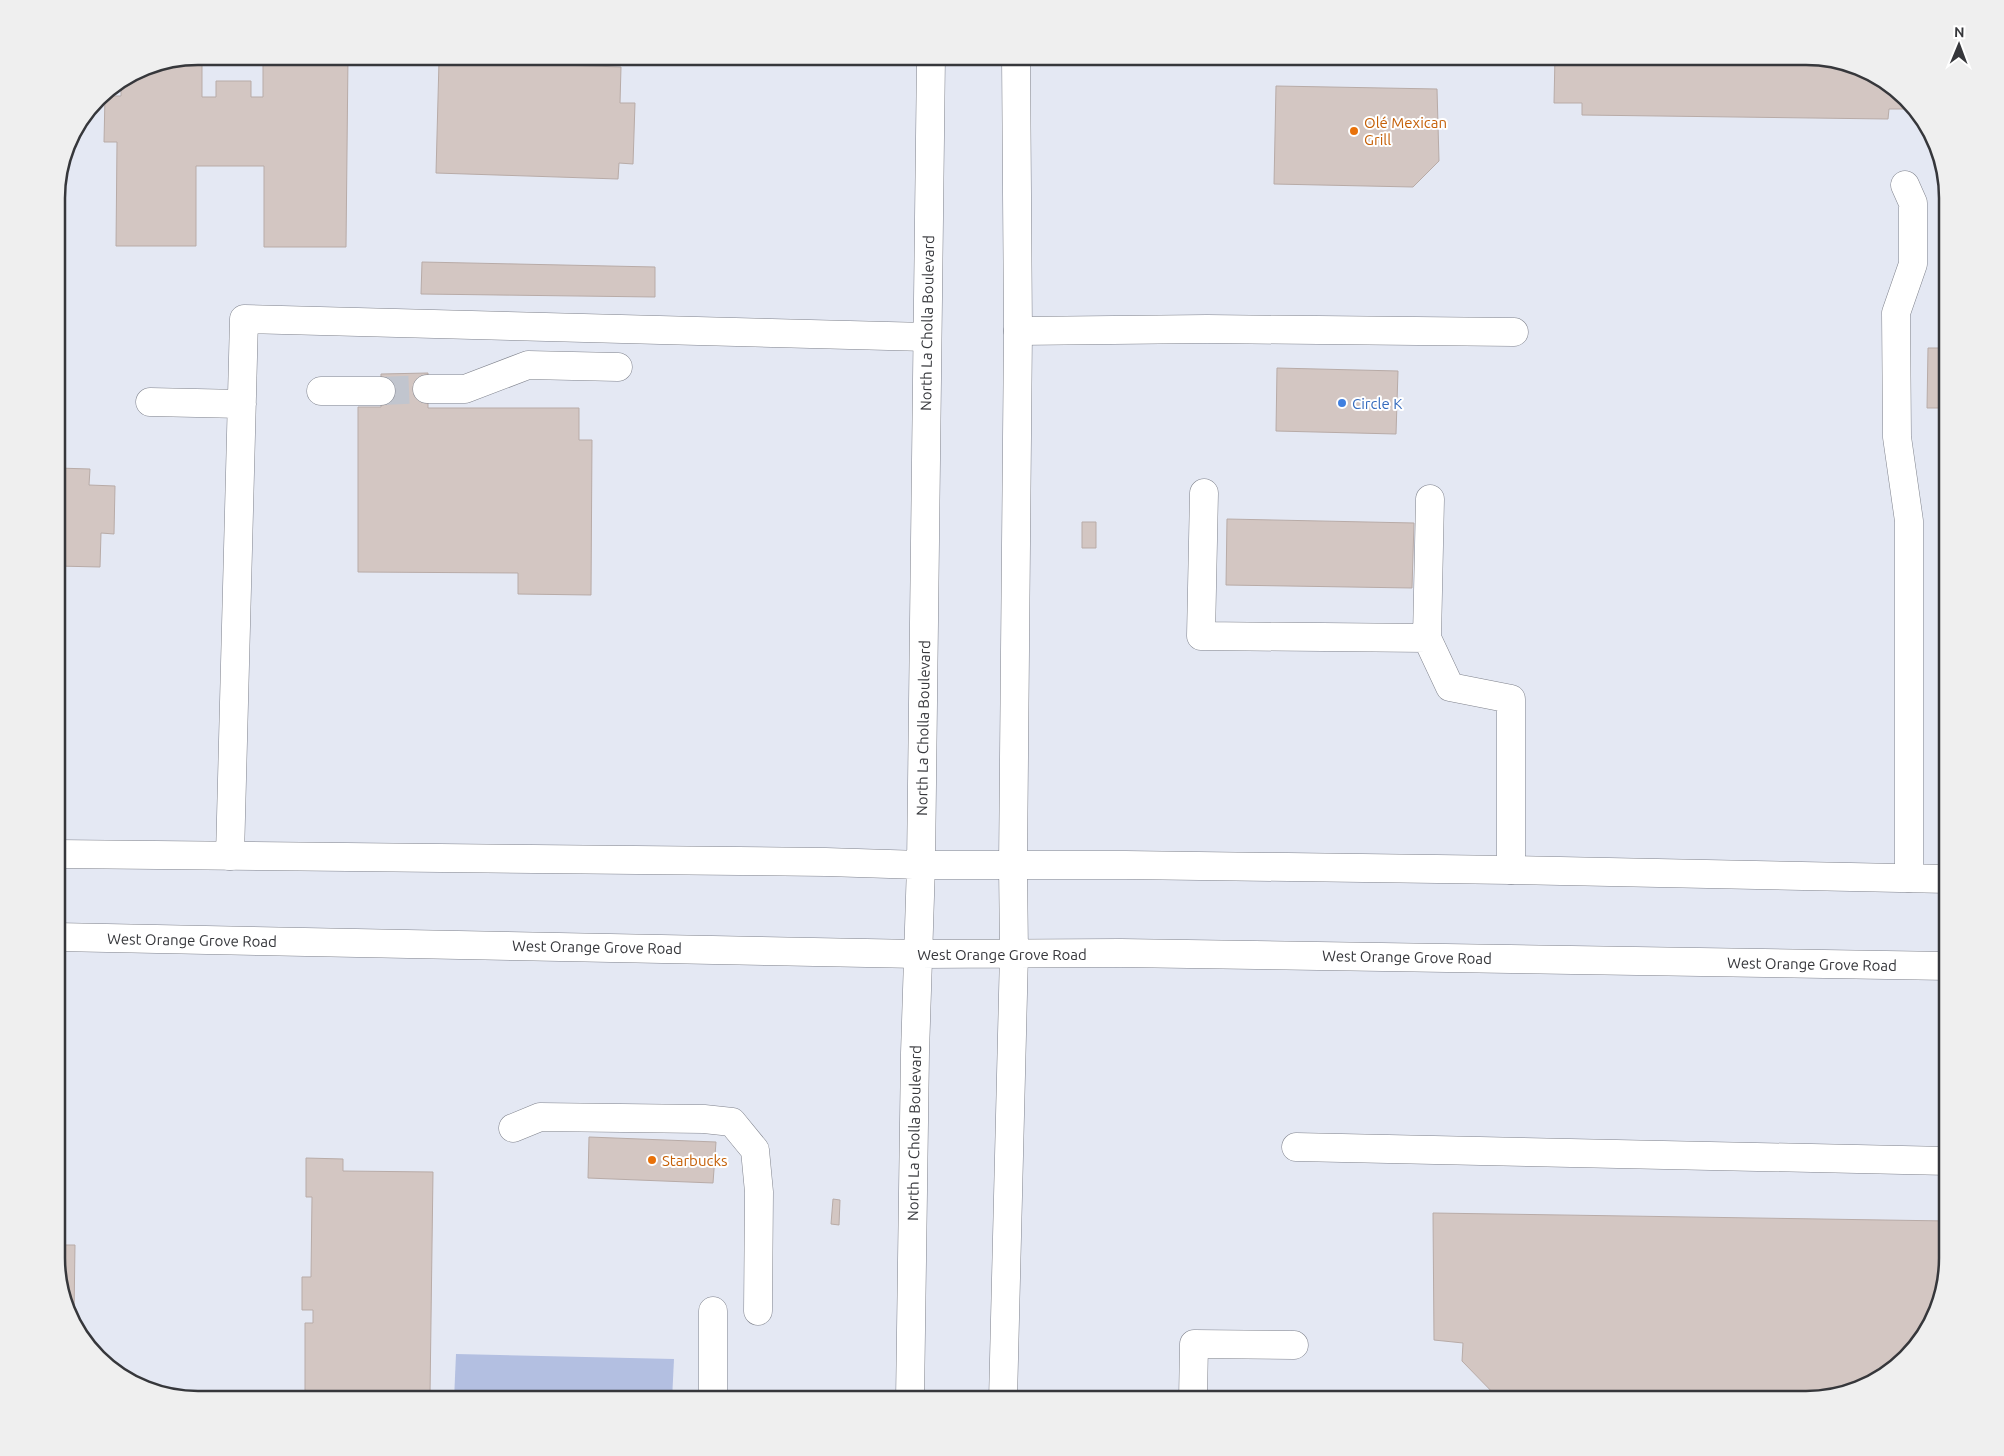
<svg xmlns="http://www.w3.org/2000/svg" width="2004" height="1456" font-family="Ubuntu,sans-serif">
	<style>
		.green { fill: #b3bfe1 }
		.building { fill: #d3c6c2; stroke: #b8aba7 }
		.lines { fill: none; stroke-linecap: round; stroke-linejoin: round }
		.minor-tunnel { stroke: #c1c5ce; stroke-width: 28; stroke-dasharray: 28 14; stroke-linecap: butt }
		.minor-casing { stroke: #7f828c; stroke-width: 29 }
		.major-casing { stroke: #7f828c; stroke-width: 29 }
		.minor { stroke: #fff; stroke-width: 28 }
		.major { stroke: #fff; stroke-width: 28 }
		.food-dot { fill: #e8710a; stroke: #fff; stroke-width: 2 }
		.shop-dot { fill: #3f7fe0; stroke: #fff; stroke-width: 2 }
		.labels { text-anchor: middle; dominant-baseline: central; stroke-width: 4; stroke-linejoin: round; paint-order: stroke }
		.food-label { font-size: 15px; fill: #c56008; stroke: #fff; text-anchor: start }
		.street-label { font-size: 15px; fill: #36373b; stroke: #fff }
		.shop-label { font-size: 15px; fill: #366cbe; stroke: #fff; text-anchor: start }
		.rim { fill: none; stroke: #36373b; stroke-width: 2.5 }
	</style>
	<rect width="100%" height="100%" fill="#e4e8f3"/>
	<path class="green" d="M456,1354L674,1359L672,1400H454Z"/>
	<path class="building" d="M198,56H202V97H216V81H251V97H263V56H348L346,247H264V166H196V246H116L117,142H104L105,96H121V82L144,67Z
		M1555,56H1807L1852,64L1892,85L1912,109H1889L1888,119L1582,115V103H1554Z
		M439,61L621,67L620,103H635L633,164L619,163L618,179L436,173Z
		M1276,86L1437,89L1439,161L1413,187L1274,184Z
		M422,262L655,267V297L421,294Z
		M1928,348H1948V408H1927Z
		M1277,368L1398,371L1396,434L1276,431Z
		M428,373V408H579V440H592L591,595L518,594V573L358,572V407H381V374Z
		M57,468L90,469L89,485L115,486L114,534L101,533L100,567L57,566Z
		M1227,519L1414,523L1412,588L1226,585Z
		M1082,522H1096V548H1082Z
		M589,1137L716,1142L713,1183L588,1178Z
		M306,1158L343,1159V1171L433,1172L430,1395L305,1394V1323H313V1310H302V1277H311L312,1197H306Z
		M57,1164H63L62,1245H75L74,1316H71L57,1267Z
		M833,1199L840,1200L839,1225L831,1224Z
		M1433,1213L1948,1221V1259L1940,1304L1919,1344L1869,1385L1822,1396L1514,1393L1508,1400H1500L1462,1361L1463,1343L1434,1340Z
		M1251,1391H1340L1349,1400H1251Z"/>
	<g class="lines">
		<path class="minor-tunnel" d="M381,391L427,389"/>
		<defs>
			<path id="minor" d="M1905,185L1913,203V264L1896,313L1897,437L1909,521V878
				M1018,331L1207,329L1514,332
				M427,389H465L528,365L618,367
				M321,391H381
				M150,402L242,404
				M1204,493L1201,636L1427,638L1450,687L1511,699V870
				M1427,638L1430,499
				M230,856L244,319L927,337
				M513,1128L540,1117L704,1119L732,1122L755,1150L759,1192L758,1311
				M1296,1147L1948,1161
				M713,1311V1400
				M1193,1400L1194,1344L1294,1345"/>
			<path id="major" d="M57,854L826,862L921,865H1126L1511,870L1948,879
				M57,937L918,954L1121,953L1948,966
				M910,1400L915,1053L921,865L931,56
				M1003,1400L1014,953L1013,865L1018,331L1016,56"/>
		</defs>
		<use href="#minor" class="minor-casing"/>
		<use href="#major" class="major-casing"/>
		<use href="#minor" class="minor"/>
		<use href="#major" class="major"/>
	</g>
	<g class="food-dot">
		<circle cx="1354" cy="131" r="5"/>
		<circle cx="652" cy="1160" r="5"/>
	</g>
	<circle class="shop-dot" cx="1342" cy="403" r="5"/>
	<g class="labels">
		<g class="food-label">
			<text x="1364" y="122">Olé Mexican<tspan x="1364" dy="17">Grill</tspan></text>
			<text x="662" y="1160">Starbucks</text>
		</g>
		<g class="street-label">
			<text transform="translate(927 323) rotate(-89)">North La Cholla Boulevard</text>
			<text transform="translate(923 728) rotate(-89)">North La Cholla Boulevard</text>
			<text transform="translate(192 940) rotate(1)">West Orange Grove Road</text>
			<text transform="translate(597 947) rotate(1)">West Orange Grove Road</text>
			<text x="1002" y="954">West Orange Grove Road</text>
			<text transform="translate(1407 957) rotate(1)">West Orange Grove Road</text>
			<text transform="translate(1812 964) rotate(1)">West Orange Grove Road</text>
			<text transform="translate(914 1133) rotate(-89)">North La Cholla Boulevard</text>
		</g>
		<g class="shop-label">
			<text x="1352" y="403">Circle K</text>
		</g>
	</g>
	<path d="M0 0H2004V1456H0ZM198 65H1806A133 133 0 0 1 1939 198V1258A133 133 0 0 1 1806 1391H198A133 133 0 0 1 65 1258V198A133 133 0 0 1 198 65Z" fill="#efefef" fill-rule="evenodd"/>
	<path class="rim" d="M198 65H1806A133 133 0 0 1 1939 198V1258A133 133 0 0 1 1806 1391H198A133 133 0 0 1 65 1258V198A133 133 0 0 1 198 65Z"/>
	<g transform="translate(1959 45) rotate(1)" stroke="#ffffff" stroke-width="4" paint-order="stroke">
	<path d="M0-4L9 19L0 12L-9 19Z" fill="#36373b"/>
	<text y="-8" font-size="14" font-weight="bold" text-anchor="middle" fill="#36373b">N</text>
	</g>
</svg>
